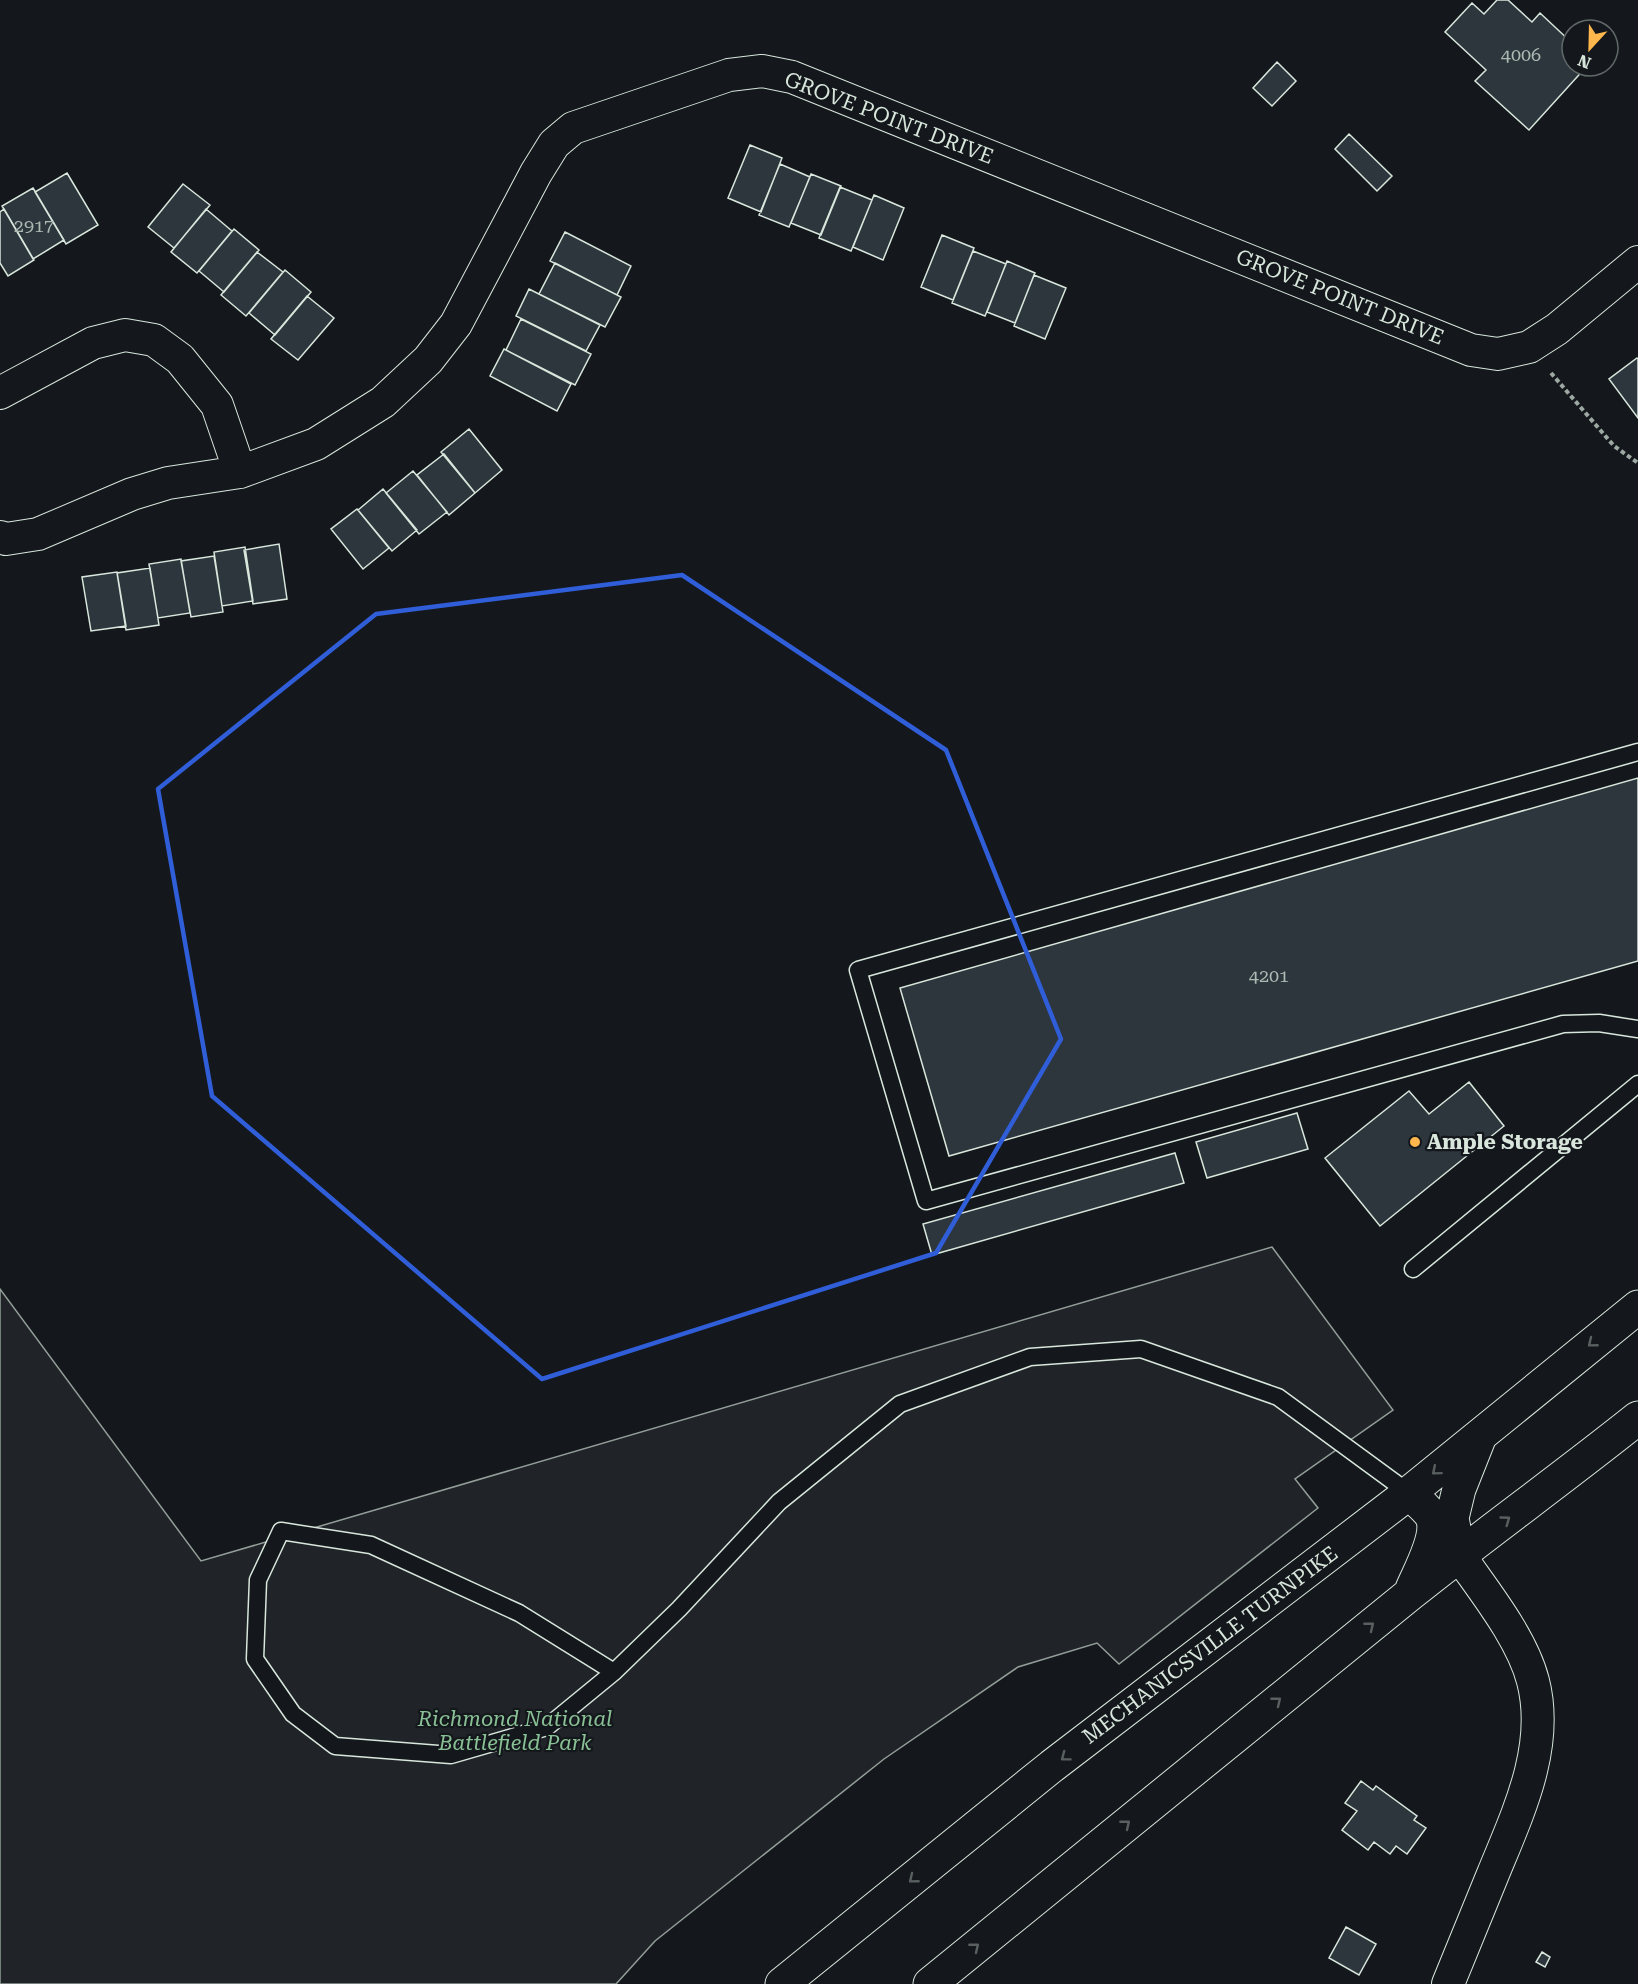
<svg xmlns="http://www.w3.org/2000/svg" width="1638" height="1984" font-family="'Roboto Serif',serif">
	<style>
		.green { fill: #202428; stroke: #939e99; stroke-width: 1.5 }
		.building { fill: #2c363c; stroke: #d8e6dc; stroke-width: 1.5 }
		.lines { fill: none; stroke-linecap: round; stroke-linejoin: round }
		.service-casing { stroke: #d8e6dc; stroke-width: 19 }
		.minor-casing { stroke: #d8e6dc; stroke-width: 34 }
		.trunk-casing { stroke: #d8e6dc; stroke-width: 35 }
		.path { stroke: #9da8a2; stroke-width: 4; stroke-dasharray: 4.5 3; stroke-linecap: butt }
		.service { stroke: #14181c; stroke-width: 16 }
		.minor { stroke: #14181c; stroke-width: 32 }
		.trunk { stroke: #14181c; stroke-width: 33 }
		.oneway { stroke: #59605f }
		.marked { fill: none; stroke: #305dd8; stroke-width: 4.5; stroke-linejoin: round }
		.poi-dot { fill: #ffb74d; stroke: #14181c; stroke-width: 2 }
		.labels { text-anchor: middle; dominant-baseline: central; stroke-width: 4.5; stroke-linejoin: round; paint-order: stroke }
		.number-label { font-size: 18px; fill: #adbab4 }
		.street-label { font-size: 21px; fill: #d8e6dc; stroke: #14181c }
		.poi-label { font-size: 21px; font-weight: bold; fill: #d8e6dc; stroke: #14181c; text-anchor: start }
		.park-label { font-size: 21px; font-style: italic; fill: #8ac095; stroke: #14181c }
	</style>
	<rect width="100%" height="100%" fill="#14181c"/>
	<path class="green" d="M1272,1247L1393,1410L1295,1479L1318,1508L1119,1664L1097,1643L1018,1667L884,1759L655,1941L616,1984H0V1289L201,1561Z"/>
	<path class="building" d="M1497,0H1508L1532,22L1540,13L1572,43V66H1587L1529,130L1475,81L1486,70L1445,32L1472,3L1484,14Z
		M1277,62L1296,81L1272,106L1253,88Z
		M1349,134L1392,176L1377,191L1335,149Z
		M750,145L782,158L761,212L728,198Z
		M780,164L810,177L789,227L759,215Z
		M67,173L98,225L66,244L35,192Z
		M811,174L841,186L821,235L791,223Z
		M183,184L210,205L174,248L148,227Z
		M840,187L872,200L851,251L819,238Z
		M33,188L64,240L33,259L2,206Z
		M874,195L904,208L883,260L853,247Z
		M4,209L34,260L8,276L0,263V212Z
		M206,209L232,231L197,273L171,252Z
		M234,229L259,250L224,292L199,271Z
		M565,232L631,266L617,295L550,261Z
		M942,235L974,248L953,300L921,287Z
		M973,251L1006,264L985,316L952,303Z
		M257,252L283,272L246,316L221,295Z
		M1007,261L1035,273L1015,323L987,312Z
		M555,263L621,297L605,327L539,294Z
		M285,270L311,292L275,335L249,313Z
		M1034,275L1066,288L1045,339L1014,326Z
		M529,289L600,325L586,351L516,316Z
		M307,296L334,318L298,360L271,339Z
		M521,319L591,354L575,385L506,350Z
		M504,349L571,384L557,411L490,376Z
		M1637,358L1638,359V418L1609,379Z
		M469,429L502,470L475,493L441,452Z
		M444,454L475,493L449,515L417,475Z
		M413,471L447,512L419,534L386,493Z
		M383,489L417,530L392,551L358,510Z
		M357,509L389,548L363,569L331,529Z
		M279,544L287,599L253,604L244,550Z
		M245,547L253,601L222,606L214,552Z
		M214,556L223,612L191,617L181,561Z
		M181,559L190,613L158,618L149,564Z
		M150,568L159,625L126,630L117,573Z
		M117,572L126,626L91,631L82,577Z
		M1638,778V961L949,1156L900,988Z
		M1469,1082L1504,1126L1380,1226L1325,1158L1409,1091L1429,1114Z
		M1297,1113L1308,1149L1207,1178L1196,1142Z
		M1175,1153L1184,1183L932,1255L923,1224Z
		M1361,1781L1373,1790L1376,1786L1417,1816L1414,1820L1426,1828L1407,1854L1396,1846L1390,1854L1374,1842L1368,1850L1342,1830L1357,1811L1345,1803Z
		M1346,1927L1376,1944L1359,1975L1329,1958Z
		M1542,1952L1550,1957L1545,1967L1536,1962Z"/>
	<g class="lines">
		<defs>
			<path id="service" d="M1638,1029L1599,1023L1563,1024L926,1201L858,970L1638,752
				M1413,1269L1638,1084
				M614,1672L519,1613L371,1545L281,1531L258,1580L255,1659L293,1714L335,1746L451,1755L547,1727L614,1672L679,1609L779,1502L900,1404L1030,1357L1141,1349L1278,1397L1409,1493"/>
			<path id="minor" d="M0,393L93,343L125,335L154,340L180,359L217,405L240,472
				M0,537L6,539L38,534L132,494L168,483L240,472L316,444L383,402L428,360L456,324L536,173L554,144L573,128L729,75L762,71L792,77L1471,350L1498,354L1529,347L1557,329L1638,262
				M1448,1984C1463,1947 1478,1911 1493,1874C1518,1813 1550,1747 1533,1681C1522,1638 1484,1591 1459,1555"/>
			<path id="trunk" d="M1409,1493C1416,1500 1428,1509 1432,1517C1440,1536 1419,1572 1412,1589
				M1459,1555L1452,1518L1459,1489L1480,1436
				M782,1984L1052,1766L1409,1493L1638,1307
				M930,1984L1410,1594C1485,1534 1563,1478 1638,1418"/>
		</defs>
		<use href="#service" class="service-casing"/>
		<use href="#minor" class="minor-casing"/>
		<use href="#trunk" class="trunk-casing"/>
		<path class="path" d="M1551,373L1614,446L1638,463"/>
		<use href="#service" class="service"/>
		<use href="#minor" class="minor"/>
		<use href="#trunk" class="trunk"/>
	</g>
	<defs><path id="oneway-chevron" d="M-2-3.5L2.5 0L-2 3.5" fill="none" stroke-width="1.6" stroke-linecap="round" stroke-linejoin="round" transform="scale(1.5)"/></defs>
	<g class="oneway">
		<use href="#oneway-chevron" transform="translate(1592 1343) rotate(141)"/>
		<use href="#oneway-chevron" transform="translate(1436 1471) rotate(140)"/>
		<use href="#oneway-chevron" transform="translate(1506 1520) rotate(-36)"/>
		<use href="#oneway-chevron" transform="translate(1370 1626) rotate(-39)"/>
		<use href="#oneway-chevron" transform="translate(1277 1701) rotate(-39)"/>
		<use href="#oneway-chevron" transform="translate(1065 1757) rotate(143)"/>
		<use href="#oneway-chevron" transform="translate(1126 1824) rotate(-39)"/>
		<use href="#oneway-chevron" transform="translate(913 1879) rotate(141)"/>
		<use href="#oneway-chevron" transform="translate(975 1947) rotate(-39)"/>
	</g>
	<path class="marked" d="M682,575L946,750L1061,1039L936,1253L542,1379L212,1096L158,789L376,614Z"/>
	<circle class="poi-dot" cx="1415" cy="1142" r="6"/>
	<g class="labels">
		<g class="number-label">
			<text x="1521" y="54">4006</text>
			<text x="34" y="225">2917</text>
			<text x="1269" y="975">4201</text>
		</g>
		<g class="street-label">
			<text transform="translate(889 118) rotate(21)">GROVE POINT DRIVE</text>
			<text transform="translate(1340 297) rotate(22)">GROVE POINT DRIVE</text>
			<text transform="translate(1210 1645) rotate(-37)">MECHANICSVILLE TURNPIKE</text>
		</g>
		<g class="poi-label">
			<text x="1427" y="1142">Ample Storage</text>
		</g>
		<g class="park-label">
			<text x="515" y="1719">Richmond National<tspan x="515" dy="24">Battlefield Park</tspan></text>
		</g>
	</g>
	<g transform="translate(1590 48) rotate(202)"><circle r="28" fill="#14181c" stroke="#626a69" stroke-width="1.5"/>
	<path d="M0-4.5L10 22L0 15L-10 22Z" fill="#ffb74d"/>
	<text y="-9" font-size="16" font-weight="bold" text-anchor="middle" fill="#d8e6dc">N</text>
	</g>
</svg>
